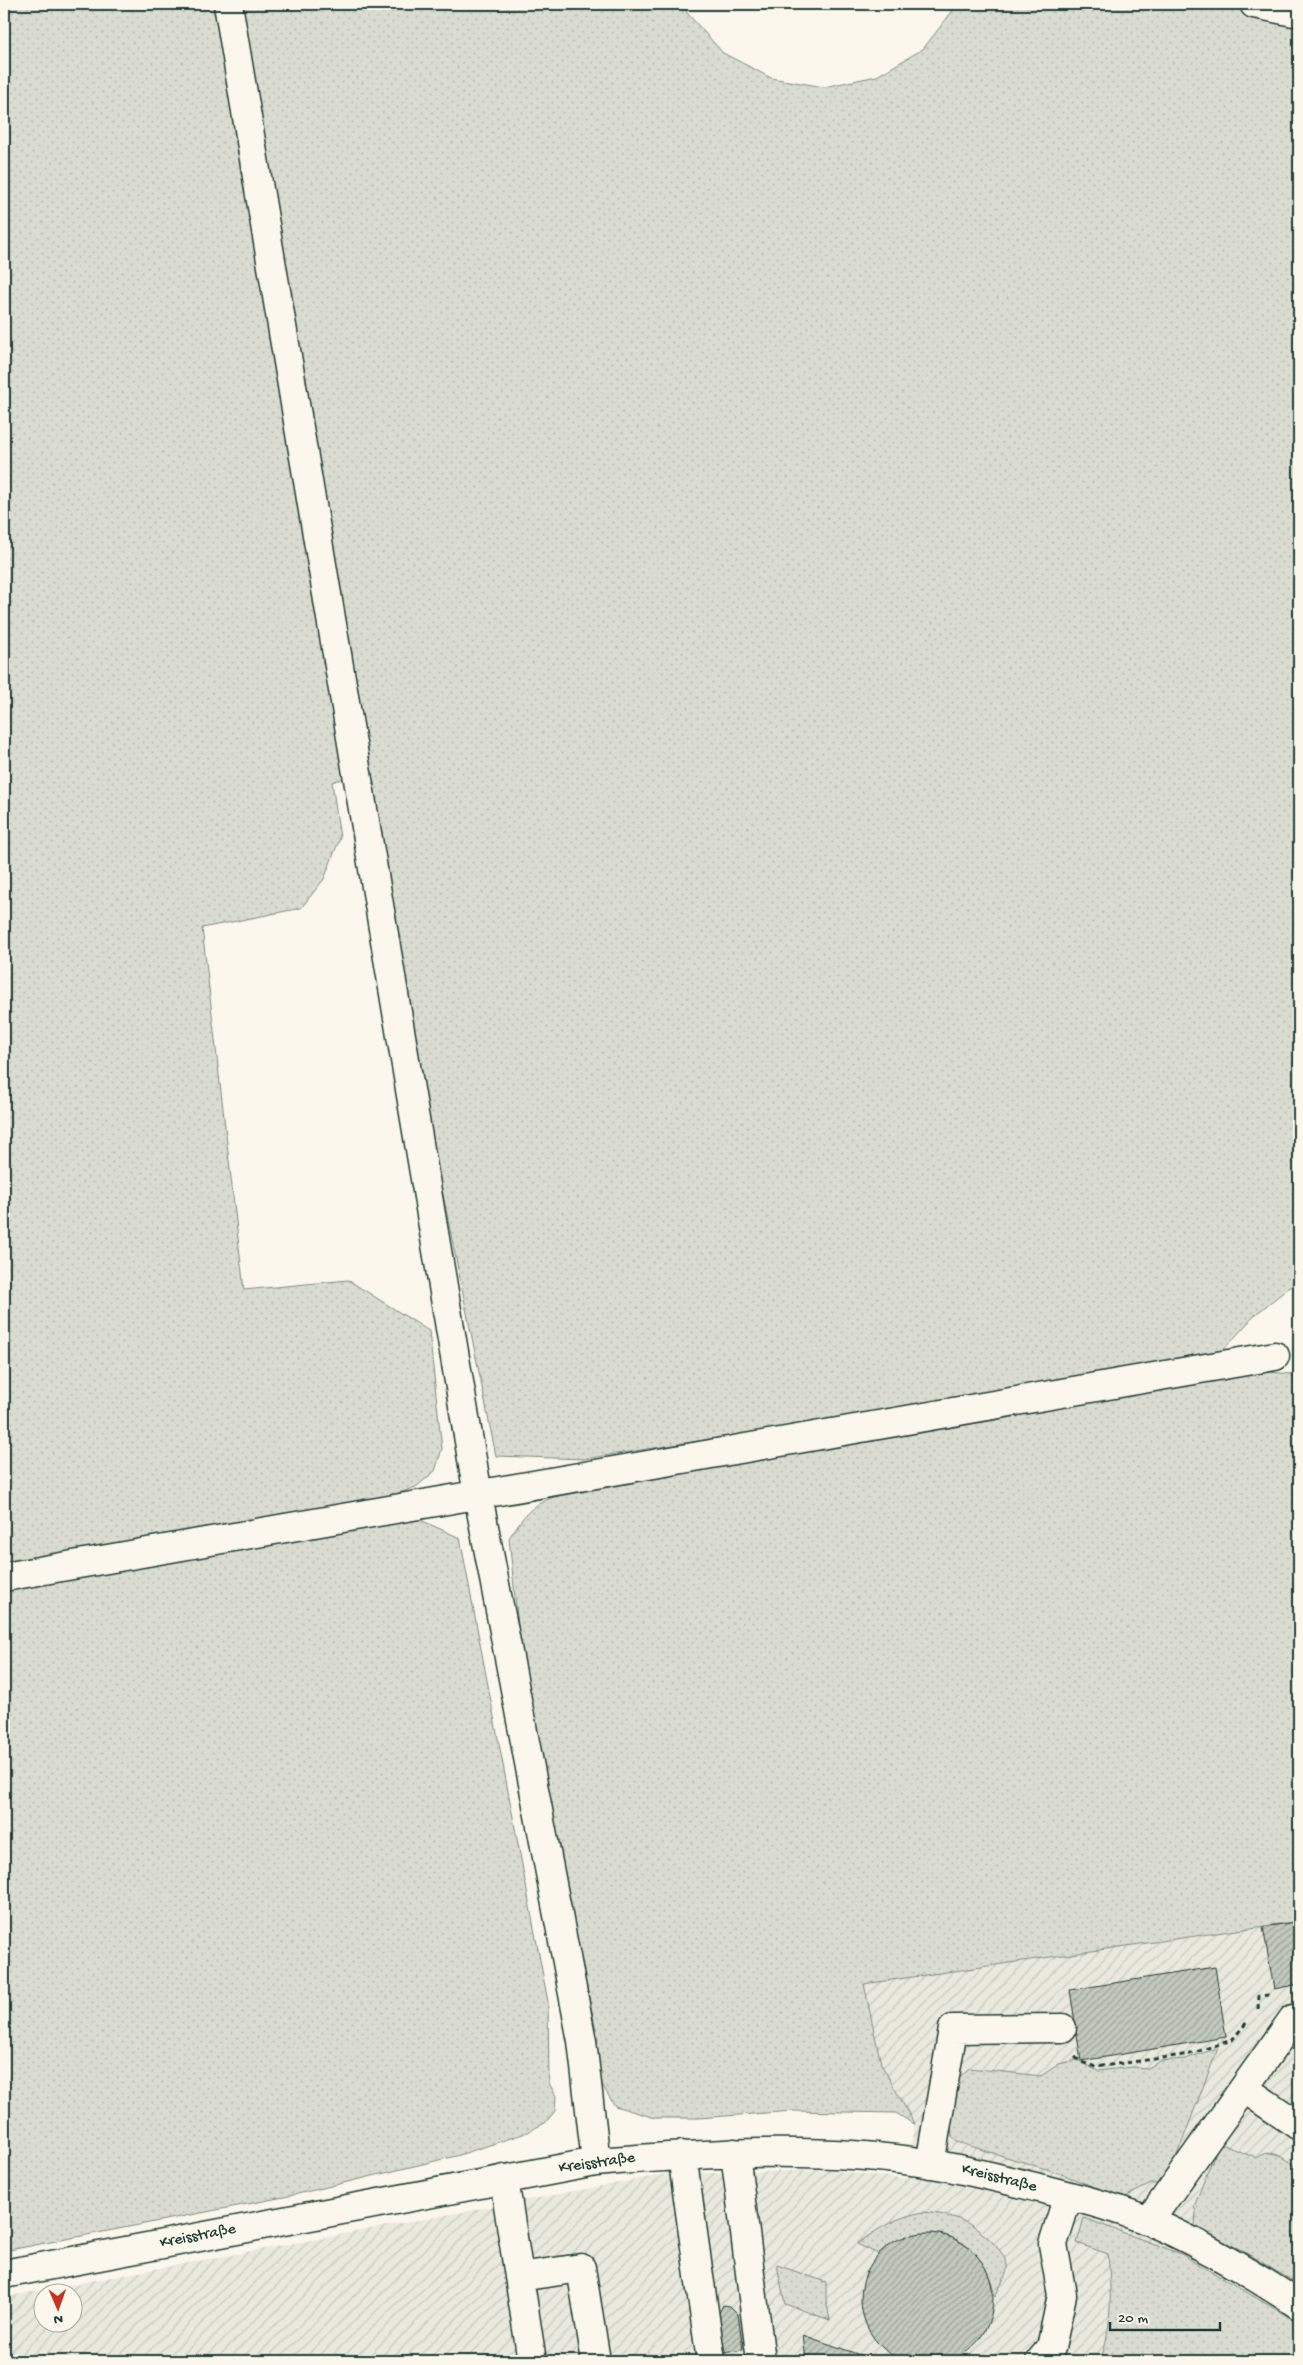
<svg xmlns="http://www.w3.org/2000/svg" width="1303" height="2365" font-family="'Gochi Hand',sans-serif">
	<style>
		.industrial { fill: url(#industrial-furrows); fill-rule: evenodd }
		.grass { fill: url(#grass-dots); stroke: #7d8c82 }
		.building { fill: url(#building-hatch); stroke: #1f3d34 }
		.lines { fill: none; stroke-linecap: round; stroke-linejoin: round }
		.minor-casing { stroke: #1f3d34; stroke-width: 31 }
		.path { stroke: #1f3d34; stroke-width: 3; stroke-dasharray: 5 4; stroke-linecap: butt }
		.minor { stroke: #fbf7ec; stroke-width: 28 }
		.labels { text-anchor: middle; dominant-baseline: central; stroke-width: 4; stroke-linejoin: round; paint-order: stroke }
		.street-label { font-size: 16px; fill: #1f3d34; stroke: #fbf7ec }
	</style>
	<defs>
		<pattern id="industrial-furrows" width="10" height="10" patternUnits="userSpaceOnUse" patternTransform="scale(1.25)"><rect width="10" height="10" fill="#eae9de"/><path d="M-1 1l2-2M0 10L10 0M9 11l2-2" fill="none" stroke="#c8c9bf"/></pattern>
		<pattern id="grass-dots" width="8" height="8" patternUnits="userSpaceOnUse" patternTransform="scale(1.25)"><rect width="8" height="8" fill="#dbdcd1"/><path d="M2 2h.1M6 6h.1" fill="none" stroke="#bcbeb4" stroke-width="1.8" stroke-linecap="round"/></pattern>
		<pattern id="building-hatch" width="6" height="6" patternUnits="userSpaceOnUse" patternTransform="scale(1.25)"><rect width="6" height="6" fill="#c4c9be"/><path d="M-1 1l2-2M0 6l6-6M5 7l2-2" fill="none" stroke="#9fa49b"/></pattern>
	</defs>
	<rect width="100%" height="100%" fill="#fbf7ec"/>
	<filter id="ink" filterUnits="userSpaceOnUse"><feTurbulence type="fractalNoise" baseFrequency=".02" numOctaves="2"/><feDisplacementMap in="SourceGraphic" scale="10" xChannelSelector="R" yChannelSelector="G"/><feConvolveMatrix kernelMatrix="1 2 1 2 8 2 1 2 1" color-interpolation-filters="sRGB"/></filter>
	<g filter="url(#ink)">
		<path class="industrial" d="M1299,1921V2361H4V2297L667,2174L828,2170L907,2179L915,2125L881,2064L864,1984ZM42,2292H72V2322H42Z"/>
		<path class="grass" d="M4,4H213L351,776L332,782L340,838L324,879L301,908L202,928L244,1290L348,1280L429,1331L442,1449L435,1471L416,1487L390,1496L4,1563Z
			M236,4H684L687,13L723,53L771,78L824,87L877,76L923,49L958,4H1230L1265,18L1299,25V1295L1296,1282L1256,1314L1223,1350L895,1410L584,1459L496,1456L428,1121Z
			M1247,1370L1291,1374L1299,1384V1921L864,1984L881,2064L915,2125L896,2113L793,2111L698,2118H655L615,2106C598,2079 593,2072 598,2039L527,1715L509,1538C529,1507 536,1501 572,1492Z
			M416,1518L460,1538L548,2002L549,2083L556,2096L555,2111L545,2123L523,2134L456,2156L289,2196L4,2251V1587Z
			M1218,2048L1174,2163L1163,2183L1151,2184L1123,2198L1056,2172L957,2142L952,2137L951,2129L955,2082L969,2068L1041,2076L1059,2064L1077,2060L1098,2071L1132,2067L1148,2068L1160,2061L1185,2059Z
			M1224,2145L1256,2158C1272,2146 1285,2159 1299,2168L1296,2180L1299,2182V2285L1243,2251L1195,2227L1196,2212L1194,2207C1202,2186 1209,2166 1219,2146Z
			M923,2212C938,2214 952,2215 965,2222C978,2228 1009,2252 1007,2269C1006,2277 998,2289 995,2297C984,2234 926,2214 878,2254L857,2244C879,2228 896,2217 923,2212Z
			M1084,2218L1181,2254L1299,2323V2361H1100C1113,2326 1111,2290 1108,2254L1077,2243Z
			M777,2265L826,2282V2300L830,2320L785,2304Z"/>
		<path class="building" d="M1296,1922L1299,1942V1984L1274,1989L1263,1927Z
			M1215,1967L1226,2037L1081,2061L1070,1990Z
			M861 2299a66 66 0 1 1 132 0a66 66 0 1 1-132 0Z
			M723,2305L730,2306L738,2314L743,2350L723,2353L718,2315Z
			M803,2335L829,2344L877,2361H806Z"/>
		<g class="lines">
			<defs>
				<path id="minor" d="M228,4L478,1495L582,2041L596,2162
					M1254,4L1299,13
					M4,1577L1275,1356
					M1245,2089L1299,2126
					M735,2153L761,2361
					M682,2155L711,2361
					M930,2164L953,2029L1062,2028
					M504,2179L532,2361
					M1149,2221L1293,2019L1299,2018
					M4,2274L596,2162C707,2153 821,2146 932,2164C968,2170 1003,2179 1039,2188C1076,2198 1116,2207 1151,2222C1203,2244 1252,2274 1299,2305
					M519,2277L581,2268L596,2361
					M1040,2361L1051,2348L1062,2295L1053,2244L1068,2196"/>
			</defs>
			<use href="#minor" class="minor-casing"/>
			<path class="path" d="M1258,2009L1259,1996L1269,1995
				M1075,2057L1081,2062L1096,2067L1190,2054L1232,2040L1247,2022"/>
			<use href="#minor" class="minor"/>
		</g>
	</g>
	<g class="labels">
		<g class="street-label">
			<text transform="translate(597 2164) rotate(-8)">Kreisstraße</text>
			<text transform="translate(999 2179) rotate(14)">Kreisstraße</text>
			<text transform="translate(198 2237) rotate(-11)">Kreisstraße</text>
		</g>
	</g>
	<rect width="1303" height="2365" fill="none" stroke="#fbf7ec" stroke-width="20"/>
	<rect x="10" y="10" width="1283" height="2345" fill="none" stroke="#1f3d34" stroke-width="2" filter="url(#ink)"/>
	<g transform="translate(58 2308) rotate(178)"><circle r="24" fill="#fbf7ec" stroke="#a3ada2"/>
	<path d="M0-4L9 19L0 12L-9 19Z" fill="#c8321e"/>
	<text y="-8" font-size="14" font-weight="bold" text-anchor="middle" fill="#1f3d34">N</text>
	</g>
	<path d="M1110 2322v8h110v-8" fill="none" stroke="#1f3d34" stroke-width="2.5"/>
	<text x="1118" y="2322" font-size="15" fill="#1f3d34" stroke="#fbf7ec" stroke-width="4" paint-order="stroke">20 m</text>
</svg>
